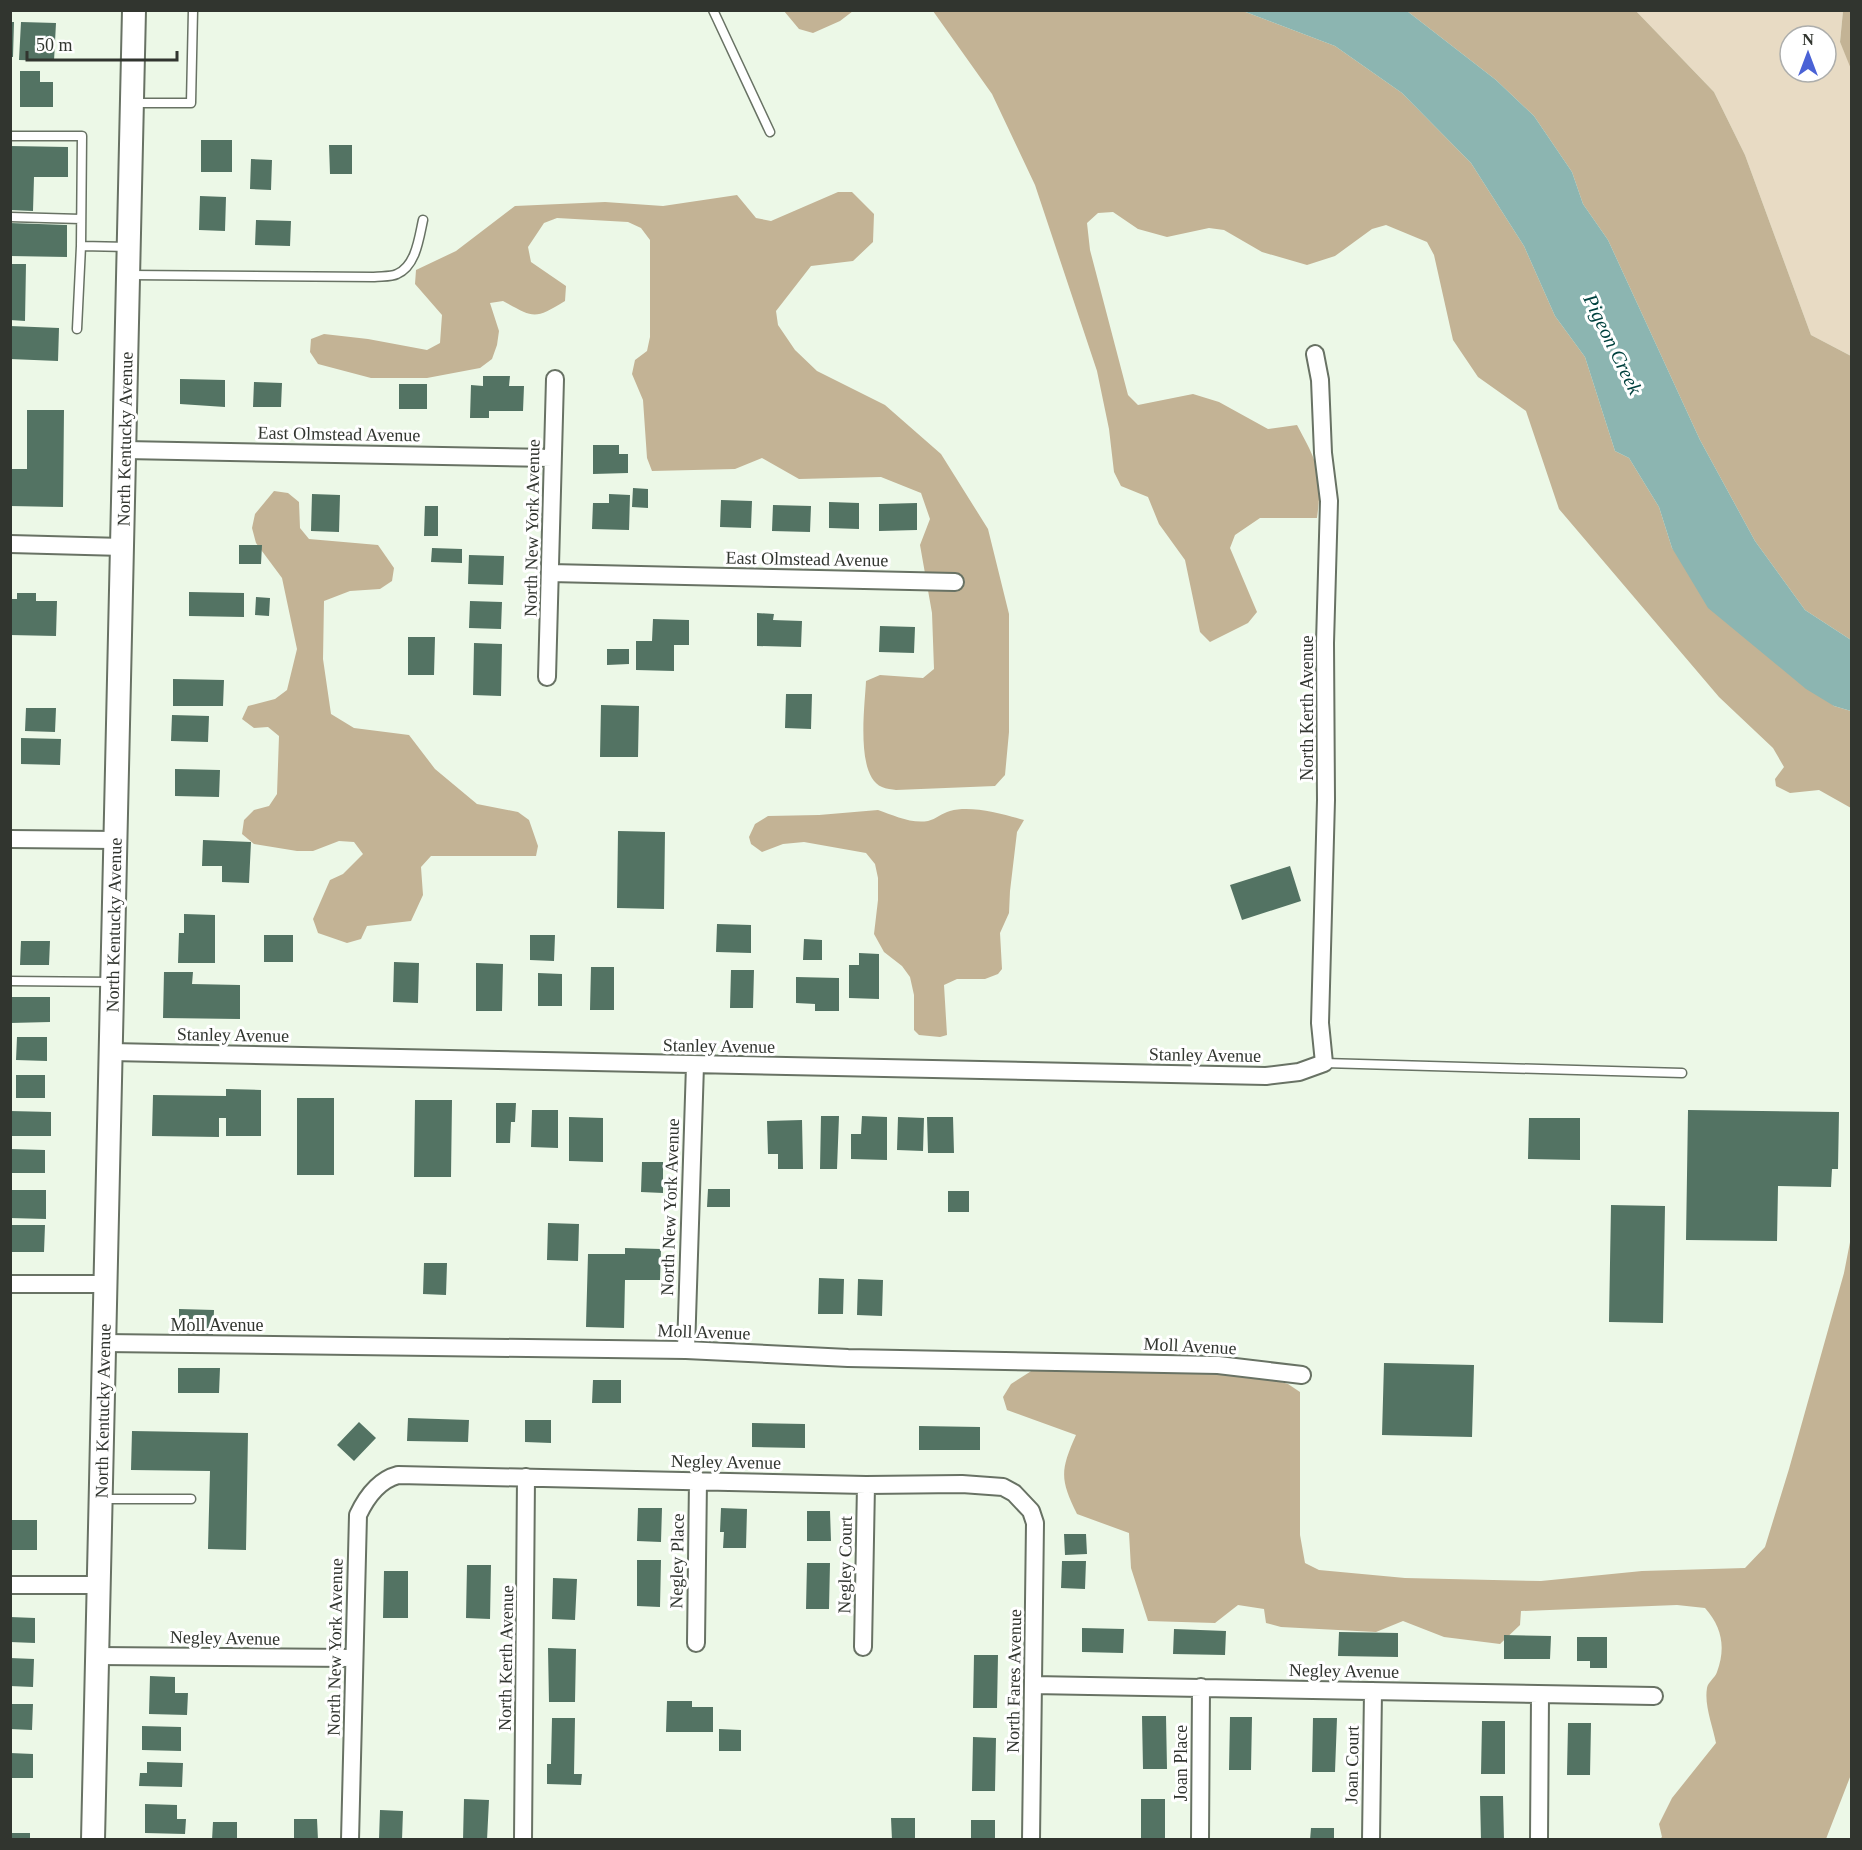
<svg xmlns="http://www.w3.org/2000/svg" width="1862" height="1850" font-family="'Times New Roman',serif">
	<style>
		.green { fill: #e8dbc4; fill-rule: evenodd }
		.forest { fill: #c3b395 }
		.water { fill: #8cb5b1 }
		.building { fill: #537363 }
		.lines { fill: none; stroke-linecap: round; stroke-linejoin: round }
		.lane-casing { stroke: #687264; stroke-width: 11 }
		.street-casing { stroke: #687264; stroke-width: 20 }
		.secondary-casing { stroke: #687264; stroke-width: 26 }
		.lane { stroke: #fff; stroke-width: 8 }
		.street { stroke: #fff; stroke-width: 16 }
		.secondary { stroke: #fff; stroke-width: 22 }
		.labels { text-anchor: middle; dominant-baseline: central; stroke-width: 6; stroke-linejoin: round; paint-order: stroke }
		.street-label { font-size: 18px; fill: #31352f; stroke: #fff }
		.water-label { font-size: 20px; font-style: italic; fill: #00413e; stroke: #fff }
	</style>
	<rect width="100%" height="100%" fill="#ecf8e7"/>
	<path class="green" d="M1636,11H1843L1840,42L1852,69L1851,356L1811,335L1745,155L1714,92ZM1790,36H1826V72H1790Z"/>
	<path class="forest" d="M784,11H853L840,21L813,33L799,29Z
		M933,11H1243L1335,46L1402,93L1471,163L1524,246L1555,316L1585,357L1615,451L1629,458L1659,507L1672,548L1834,706L1851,711V808L1819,790L1790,793L1776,786L1775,779L1784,767L1773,748L1719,697L1559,509L1526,411L1478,377L1453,340L1434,255L1427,242L1386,225L1372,229L1335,256L1307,265L1262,252L1224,230L1209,228L1167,237L1138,229L1113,212L1098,213L1087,223L1090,250L1128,395L1138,405L1193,394L1219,402L1268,429L1297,425C1318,464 1323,473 1317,518H1260L1235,535L1230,548L1257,612L1248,623L1210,642L1200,632L1185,560L1159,524L1148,497L1121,486L1114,472L1109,429L1097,371L1035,185L992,94Z
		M1407,11H1636L1714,92L1745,155L1811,335L1851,356V640L1805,610L1755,541L1700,440L1608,240L1583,204L1572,172L1534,116L1496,80Z
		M1843,11H1851V69L1840,42Z
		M838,192H852L874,214L873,242L853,261L811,266L776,311L778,325L795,350L817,371L885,405L941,454L988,529L1009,614V732L1005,775L995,786L896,790C892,789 886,789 882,787C855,776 865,705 866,681L880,675L923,678L934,669L932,613L920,545L930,519L921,493L881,477L799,479L762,458L735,469L652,471L647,458L643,400L632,374L635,360L647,351L650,337V240L641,228L628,222L557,218L544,223L528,247L531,262L566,286L565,301C534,320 534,318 503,301L490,303L499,331L497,345L492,359L480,368L427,378H371L318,364L310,352L311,339L324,334L368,339L427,350L440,343L442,315L415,284L416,270L456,251L515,206L605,202L663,206L737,195L756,218L771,221Z
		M274,491L288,493L299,502L300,528L309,539L378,545L394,568L392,581L380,589L350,591L324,601L323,659L331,714L354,728L409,735L435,769L477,804L518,812L529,820L538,846L536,856H431L421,867L423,895L411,921L367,926L361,939L347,943L318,933L313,919L330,880L343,874L363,854L354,842L339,841L313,851H297L254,844L242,834L244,820L254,810L269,806L277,794L279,736L268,727L254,728L242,719L248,706L275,699L287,690L297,649L282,578L256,543L252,528L255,514Z
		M878,810C893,815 911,824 928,821C936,819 942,813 950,811C971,805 1003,814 1024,820L1017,832L1010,891L1009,913L1000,933L1002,969L998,974L985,979H957L944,985L947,1035L940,1037L919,1035L914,1030V995L910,977L902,966L884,952L874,934L878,900V878L875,864L866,853L804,842L783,844L762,852L751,844L749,837L755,824L768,816L819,815Z
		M1851,1237L1852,1772L1826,1839H1660L1662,1837L1659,1824L1672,1798L1716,1743C1713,1727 1704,1705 1707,1688C1708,1682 1715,1678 1717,1672C1726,1648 1722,1627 1705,1608L1677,1605L1521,1611L1520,1625L1500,1644L1444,1637L1403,1621L1376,1632L1281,1627L1266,1623L1264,1609L1238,1605L1215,1623L1148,1621L1131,1568L1129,1533L1077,1514C1060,1479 1060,1471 1076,1435L1007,1410L1003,1397L1011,1384L1036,1368L1247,1372L1288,1384L1300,1392V1535L1305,1563L1319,1570L1405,1578L1541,1581L1642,1571L1745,1568L1765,1547L1789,1469L1844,1273Z"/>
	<path class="water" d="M1243,11H1407L1496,80L1534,116L1572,172L1583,204L1608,240L1700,440L1755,541L1805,610L1851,640V711L1834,706L1806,689L1708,608L1672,548L1659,507L1629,458L1615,451L1585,357L1555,316L1524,246L1471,163L1402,93L1335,46Z"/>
	<path class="building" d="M10,22H14L13,57H10Z
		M21,22L56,23L54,61L19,60Z
		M20,71H40V82H53V107H20Z
		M201,140H232V172H201Z
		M329,145H352V174H330Z
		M10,146L68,147V177H34L33,211L10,210Z
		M251,159L272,160L271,190L250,189Z
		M200,196L226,197L225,231L199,230Z
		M256,220L291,221L290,246L255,245Z
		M10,223L67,225V257L10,256Z
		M10,264H26L25,321L10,320Z
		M10,326L59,328L58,361L10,359Z
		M483,376H510L509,386H524L523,411H489V418H470L471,385L483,386Z
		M180,379L225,380V407L180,404Z
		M254,382L282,383L281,407H253Z
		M399,384H427V409H399Z
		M27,410H64L63,507L10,506V469H27Z
		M593,445H619V454H628V473L593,474Z
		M633,488L648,489V508L632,507Z
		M312,494L340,495L339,532L311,531Z
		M609,494L630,495L629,530L592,529L593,503H609Z
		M721,500L752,501L751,528L720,527Z
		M829,502L859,503V529L829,528Z
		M917,503V530L879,531V504Z
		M773,505L811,506L810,532L772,531Z
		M425,506H438V536H424Z
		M239,545H262L261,564H239Z
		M432,548L462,549V563L431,562Z
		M469,555L504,556L503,585L468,584Z
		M189,592L244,593V617L189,616Z
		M17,593H36V601H57L56,636L10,635V599H17Z
		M256,597L270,598L269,616L255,615Z
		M470,601L502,602L501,629L469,628Z
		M757,613L774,614L773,620L802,621L801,647L757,646Z
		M653,619L689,620V645H674V671L636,670V641H652Z
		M880,626L915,627L914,653L879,652Z
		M408,637H435L434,675H408Z
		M474,643L502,644L501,696L473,695Z
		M607,649H629V664L607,665Z
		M173,679L224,680L223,706H173Z
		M786,694H812L811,729L785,728Z
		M601,705L639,706L638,757H600Z
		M26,708H56L55,732L25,731Z
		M172,715L209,716L208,742L171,741Z
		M21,738L61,739L60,765L21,764Z
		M175,769L220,770L219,797L175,796Z
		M618,831L665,832L664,909L617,908Z
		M203,840L251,842L249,883L222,882V866H202Z
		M1290,866L1301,901L1242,920L1230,885Z
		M184,914L215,915V963H178L179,933H184Z
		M717,924L751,925V953L716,952Z
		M264,935H293V962H264Z
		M530,935H555L554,961L530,960Z
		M804,939L822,940V960H803Z
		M21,941H50L49,965H20Z
		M859,953L879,954V999L849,998V965H859Z
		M394,962L419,963L418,1003L393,1002Z
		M476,963L503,964L502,1011H476Z
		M591,967H614V1010H590Z
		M731,970H754L753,1008H730Z
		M164,972H193L192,984L240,985V1019L163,1018Z
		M538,973L562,974V1006H538Z
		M796,977L839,978V1011H815V1004L796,1003Z
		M10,997H50V1022L10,1023Z
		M17,1037H47V1061L16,1060Z
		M16,1075H45V1098H16Z
		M226,1089L261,1090V1136H226V1118H219V1137L152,1136L153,1095L226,1096Z
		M297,1098H334V1175H297Z
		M415,1100H452L451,1177H414Z
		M496,1103H516L515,1122H511L510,1143H496Z
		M532,1110H558V1148L531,1147Z
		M1688,1110L1839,1112L1838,1169H1832L1831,1187L1778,1186L1777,1241L1686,1240Z
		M10,1111L51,1112V1136H10Z
		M821,1116H839L837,1169H820Z
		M862,1116L887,1117V1160L851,1159V1134H861Z
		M569,1117L603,1118V1162L569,1161Z
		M898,1117L924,1118L923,1151L897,1150Z
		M927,1117H953L954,1153H928Z
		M1529,1118H1580V1160L1528,1159Z
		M802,1120L803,1169H778V1154H768L767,1121Z
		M10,1149L45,1150V1173H10Z
		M642,1162H663V1193L641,1192Z
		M708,1189H730V1207H707Z
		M10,1190H46V1219L10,1218Z
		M948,1191H969V1212H948Z
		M1611,1205L1665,1206L1663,1323L1609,1322Z
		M548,1223L579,1224L578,1261L547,1260Z
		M10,1225H45L44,1252H10Z
		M625,1248L661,1249L660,1280H625L624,1328L586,1327L588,1254H625Z
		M424,1263H447L446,1295L423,1294Z
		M819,1278L844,1279L843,1314H818Z
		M858,1279L883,1280L882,1316L857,1315Z
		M179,1309L214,1310L213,1336L179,1335Z
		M1384,1363L1474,1365L1472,1437L1382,1435Z
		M178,1368H220L219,1393H178Z
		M593,1380H621V1403H592Z
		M408,1418L469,1420L468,1442L407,1441Z
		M525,1420H551V1443L525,1442Z
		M359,1422L376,1438L354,1461L337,1445Z
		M752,1423L805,1424V1448L752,1447Z
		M919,1426L980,1427V1450H919Z
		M132,1431L248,1433L246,1550L208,1549L210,1471L131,1470Z
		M638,1508H662L661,1542L637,1541Z
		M721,1508L747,1509L746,1548H723L724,1532H720Z
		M807,1511H830L831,1541H807Z
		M10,1520H37V1550H10Z
		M1064,1534H1086L1087,1554L1065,1555Z
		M637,1560H661L660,1607L637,1606Z
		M1062,1561H1086L1085,1589L1061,1588Z
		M807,1563H830L829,1609H806Z
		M467,1565H491L490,1619L466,1618Z
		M384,1571H408V1618H383Z
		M553,1578L577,1579L575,1620L552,1619Z
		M10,1617L35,1618V1643L10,1642Z
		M1082,1628L1124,1629L1123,1653L1082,1652Z
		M1174,1629L1226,1631L1225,1655L1173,1654Z
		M1339,1632L1398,1633V1657L1338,1656Z
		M1504,1635L1551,1636L1550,1659H1504Z
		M1577,1637H1607V1668H1590V1661H1577Z
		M548,1648L576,1649L575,1702H549Z
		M974,1655H998L997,1708H973Z
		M10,1658L34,1659L33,1687L10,1686Z
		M150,1676L175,1677V1693H188L187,1715L149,1714Z
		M667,1701H692V1707H713V1732H666Z
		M10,1704H33L32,1730L10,1729Z
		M1142,1716H1166L1167,1769H1143Z
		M1230,1717H1252L1251,1770H1229Z
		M552,1718H575L574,1774H582L581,1785L547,1784V1764H551Z
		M1313,1718H1337L1335,1772H1312Z
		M1482,1721H1505V1774H1481Z
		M1568,1723H1591L1590,1775H1567Z
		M142,1726L181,1727V1751L142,1750Z
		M719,1729L741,1730V1751H719Z
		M973,1737L996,1738L995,1791H972Z
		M10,1753L33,1754V1778H10Z
		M147,1762L183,1763L182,1787L139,1786L140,1773H147Z
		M1480,1796H1503L1504,1840H1481Z
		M464,1799L489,1800L487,1840H463Z
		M1141,1799H1165V1840H1141Z
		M145,1804L177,1805V1819H186L185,1834L145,1833Z
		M380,1810L403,1811L402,1840H379Z
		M891,1818H915V1840H892Z
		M294,1819H317L318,1840H294Z
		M971,1820H995V1840H971Z
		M213,1822H237V1840H212Z
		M1311,1828H1334V1840H1310Z
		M10,1833H30V1840H10Z"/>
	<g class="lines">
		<defs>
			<path id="lane" d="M713,10L770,132
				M134,103H191L193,10
				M10,136H82L81,246
				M10,217L81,219
				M129,275L374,277C381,276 391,277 397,274C416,266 419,238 423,220
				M77,329L81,246L129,247
				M10,981L112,982
				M1324,1063L1682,1073
				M101,1499H191"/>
			<path id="street" d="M125,450L552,458
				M10,544L123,547
				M550,573L955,582
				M547,677L555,379
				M10,839L116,840
				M111,1052L1266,1076L1299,1072L1324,1063L1320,1023L1326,800L1325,643L1329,501L1323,453L1320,380L1315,354
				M10,1284H106
				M104,1343L686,1350L848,1358L1218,1365L1302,1375
				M686,1350L695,1065
				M10,1585H99
				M696,1643L698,1480
				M863,1647L866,1485
				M97,1656L353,1658
				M1033,1685L1654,1696
				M350,1840L358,1515C366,1498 379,1480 398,1475L866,1485L962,1484L1003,1487L1014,1493L1031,1511L1035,1523L1031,1840
				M523,1840L526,1477
				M1200,1840L1201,1687
				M1371,1840L1373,1691
				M1539,1840L1540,1695"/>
			<path id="secondary" d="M93,1840L134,10"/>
		</defs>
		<use href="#lane" class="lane-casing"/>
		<use href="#street" class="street-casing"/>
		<use href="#secondary" class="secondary-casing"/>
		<use href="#lane" class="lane"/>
		<use href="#street" class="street"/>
		<use href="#secondary" class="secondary"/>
	</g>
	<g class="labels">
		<g class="street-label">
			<text transform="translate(339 434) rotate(1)">East Olmstead Avenue</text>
			<text transform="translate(125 439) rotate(-89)">North Kentucky Avenue</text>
			<text transform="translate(532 528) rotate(-89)">North New York Avenue</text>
			<text transform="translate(807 559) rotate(1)">East Olmstead Avenue</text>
			<text transform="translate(1307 708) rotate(-90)">North Kerth Avenue</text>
			<text transform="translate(114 925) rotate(-89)">North Kentucky Avenue</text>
			<text transform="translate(233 1035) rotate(1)">Stanley Avenue</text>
			<text transform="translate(719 1046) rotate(1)">Stanley Avenue</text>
			<text transform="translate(1205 1055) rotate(1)">Stanley Avenue</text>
			<text transform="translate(670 1207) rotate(-88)">North New York Avenue</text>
			<text x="217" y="1325">Moll Avenue</text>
			<text transform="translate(704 1332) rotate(2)">Moll Avenue</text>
			<text transform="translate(1190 1346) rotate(3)">Moll Avenue</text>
			<text transform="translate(103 1411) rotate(-89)">North Kentucky Avenue</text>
			<text transform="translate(726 1462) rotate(1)">Negley Avenue</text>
			<text transform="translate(677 1561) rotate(-89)">Negley Place</text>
			<text transform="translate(845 1565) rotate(-89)">Negley Court</text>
			<text transform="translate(225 1638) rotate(1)">Negley Avenue</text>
			<text transform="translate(335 1647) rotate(-89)">North New York Avenue</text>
			<text transform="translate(506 1658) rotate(-89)">North Kerth Avenue</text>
			<text transform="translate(1344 1671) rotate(1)">Negley Avenue</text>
			<text transform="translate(1014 1681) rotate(-89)">North Fares Avenue</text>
			<text transform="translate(1181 1763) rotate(-90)">Joan Place</text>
			<text transform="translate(1352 1765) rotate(-89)">Joan Court</text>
		</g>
		<g class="water-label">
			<text transform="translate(1613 344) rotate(64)">Pigeon Creek</text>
		</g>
	</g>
	<rect width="1862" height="1850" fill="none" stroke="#31352f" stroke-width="24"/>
	<g transform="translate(1808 54)"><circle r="28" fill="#ffffff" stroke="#adaeac" stroke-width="1.5"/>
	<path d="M0-4.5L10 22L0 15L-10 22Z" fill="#4a62d6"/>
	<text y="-9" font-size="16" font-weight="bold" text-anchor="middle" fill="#31352f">N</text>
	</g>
	<path d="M27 51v9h150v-9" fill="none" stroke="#31352f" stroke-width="3"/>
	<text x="36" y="51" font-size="18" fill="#31352f" stroke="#ffffff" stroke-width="4.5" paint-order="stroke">50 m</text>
</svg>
